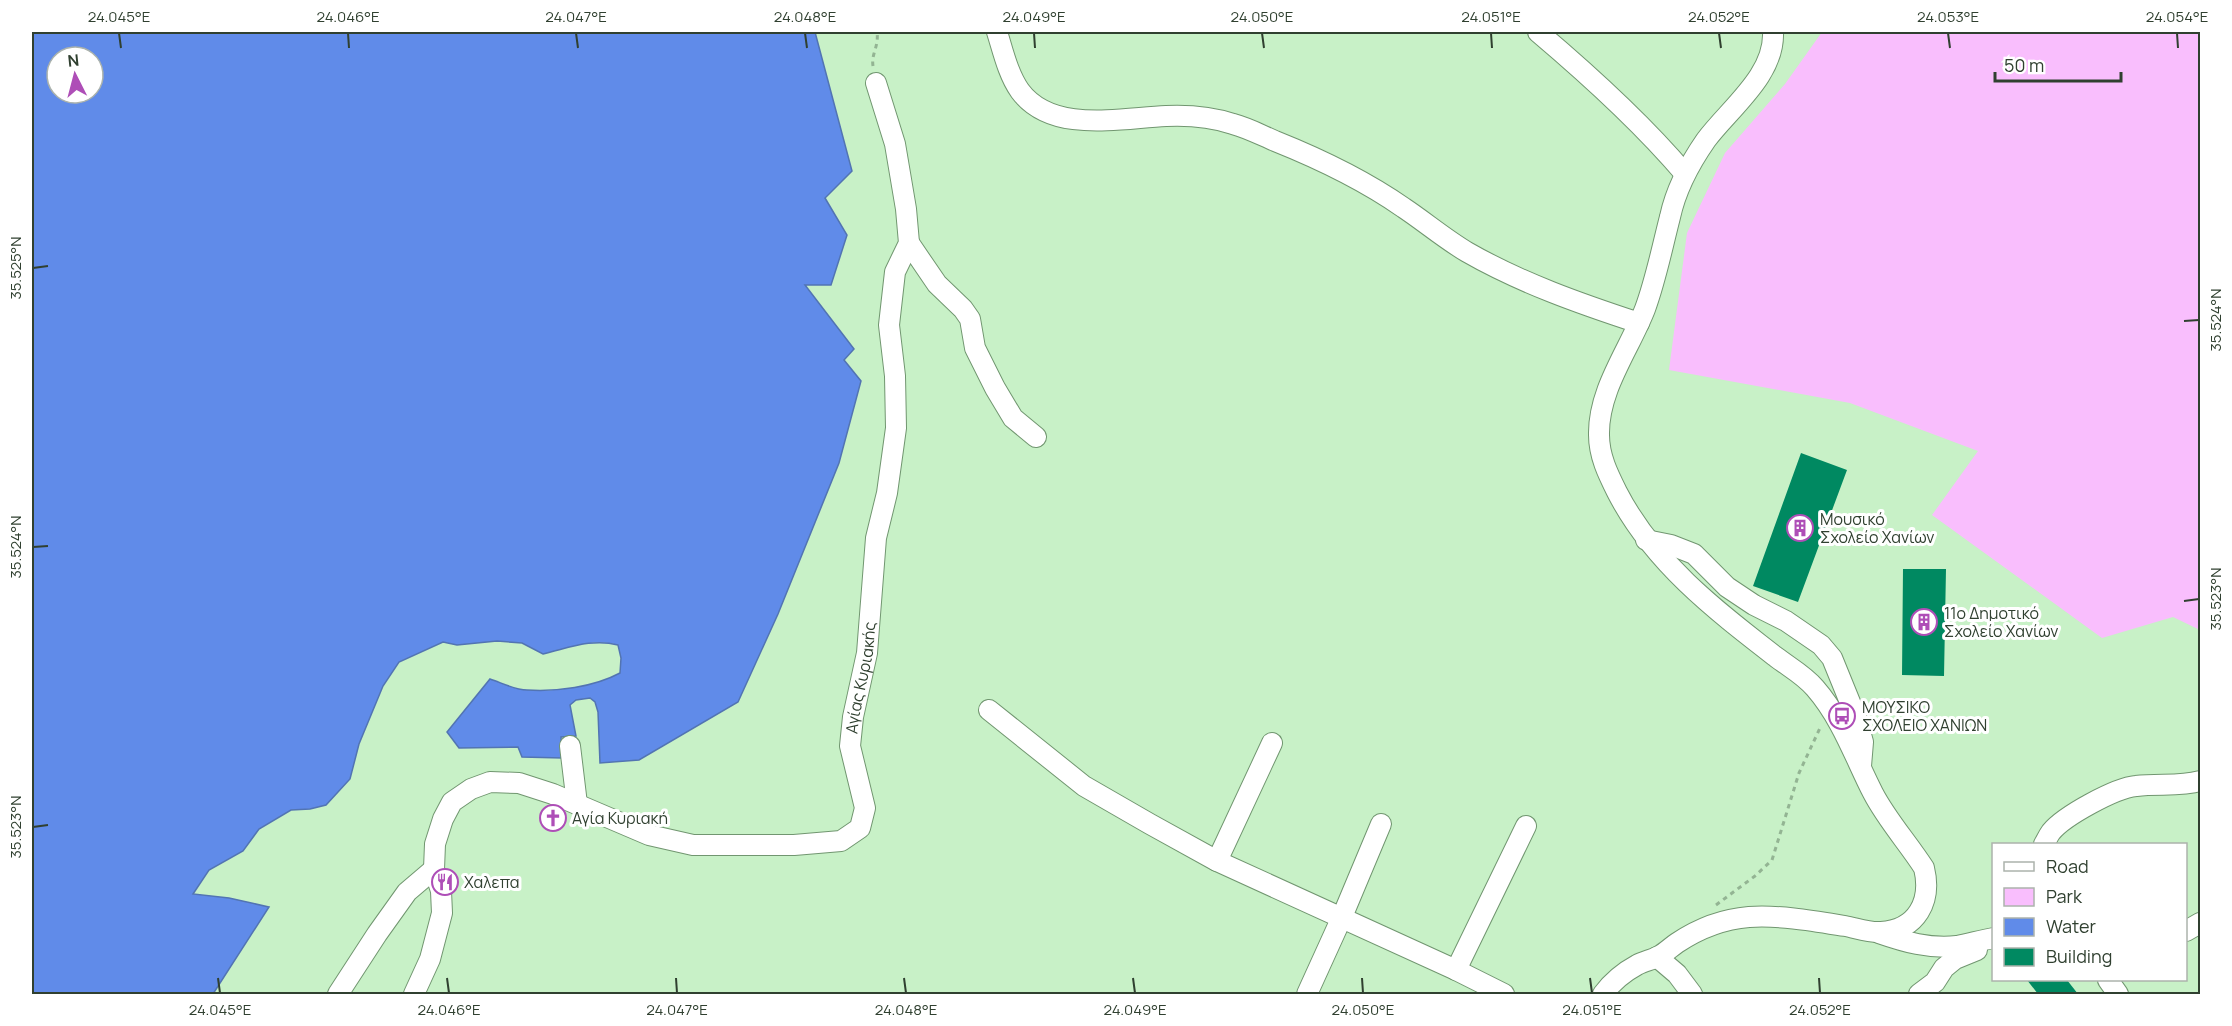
<svg xmlns="http://www.w3.org/2000/svg" width="2232" height="1026" font-family="Manrope,sans-serif">
	<style>
		.green { fill: #f9befd }
		.water { fill: #608be9; stroke: #5274b2; stroke-width: 1.5; fill-rule: evenodd }
		.building { fill: #008961 }
		.lines { fill: none; stroke-linecap: round; stroke-linejoin: round }
		.minor-casing { stroke: #719670; stroke-width: 22 }
		.path { stroke: #93b493; stroke-width: 3; stroke-dasharray: 4.5 4.5; stroke-linecap: butt }
		.minor { stroke: #fff; stroke-width: 20 }
		.ticks { fill: none; stroke: #304030; stroke-width: 2 }
		.labels { text-anchor: middle; dominant-baseline: central; stroke-width: 6; stroke-linejoin: round; paint-order: stroke }
		.poi-label { font-size: 16px; fill: #304030; stroke: #fff; text-anchor: start }
		.street-label { font-size: 16px; fill: #304030; stroke: #fff }
		.neatline { fill: none; stroke: #304030; stroke-width: 2 }
		.ticks-label { font-size: 15px; text-anchor: middle; fill: #304030 }
	</style>
	<rect width="100%" height="100%" fill="#c8f1c7"/>
	<path class="green" d="M1822,32H2200V630L2173,617L2102,638L1932,515L1978,451L1850,403L1669,370L1687,233L1725,153L1785,84Z"/>
	<path class="water" d="M32,32H815L852,171L825,198L847,235L831,285H805L854,349L844,360L861,381L839,463L778,614L738,702L639,760L600,763L598,712L595,702L590,698L576,700L570,705L576,736L561,737L562,758L522,757L518,747L459,748L447,732L490,679C502,683 515,690 527,690C556,692 594,687 620,673L621,658L618,645C592,638 569,648 543,654L522,643L497,641L457,645L443,642L399,662L383,686L359,744L350,779L326,805L310,809L291,810L259,829L243,851L209,870L193,894L229,898L269,907L213,994H32ZM57,57H93V93H57Z"/>
	<path class="building" d="M1801,453L1847,470L1798,602L1753,586Z
		M1903,569H1946L1944,676L1902,675Z
		M2027,980H2067L2078,994H2038Z"/>
	<g class="lines">
		<defs>
			<g id="minor">
				<path d="M997,32C1003,51 1008,74 1020,91C1052,134 1120,118 1166,116C1188,115 1212,117 1233,124C1248,128 1261,135 1275,141C1320,159 1364,180 1404,208C1425,222 1445,239 1467,252C1521,283 1581,304 1639,323"/>
				<path d="M1538,32C1590,76 1641,122 1685,174"/>
				<path d="M909,243L937,284L963,309L970,319L975,348L995,388L1013,418L1036,437"/>
				<path d="M1646,540L1671,545L1694,554L1727,587L1754,605L1786,621L1821,645L1832,658L1856,717L1863,742L1861,766"/>
				<path d="M989,710L1084,786L1150,824L1217,861L1456,970L1504,994"/>
				<path d="M570,746L577,804"/>
				<path d="M2044,844C2046,841 2048,836 2051,832C2064,816 2115,788 2136,786C2158,783 2180,787 2200,781"/>
				<path d="M1217,861L1272,743"/>
				<path d="M2186,931L2200,923"/>
				<path d="M1879,933C1905,942 1929,949 1957,946C1969,944 1981,940 1994,938"/>
				<path d="M1657,957L1677,974L1692,994"/>
				<path d="M1456,970L1526,826"/>
				<path d="M2108,980L2118,994"/>
				<path d="M338,994L377,934L407,892L434,869"/>
				<path id="s1" d="M414,994L430,959L442,913L441,891L434,869L435,844L443,819L452,802L471,789L490,782L519,783L553,794L649,835L693,845H794L841,841L860,828L865,808L850,746L853,717L867,653L876,538L887,493L896,428L895,376L889,325L895,272L909,243L906,209L895,144L876,83"/>
				<path d="M1307,994L1342,917L1381,824"/>
				<path d="M1603,994C1612,982 1624,972 1637,965C1644,961 1652,960 1659,956C1665,953 1671,947 1677,943C1698,929 1724,919 1749,917C1781,915 1814,921 1845,926C1856,928 1869,933 1881,932C1917,930 1932,901 1924,868C1908,843 1887,820 1873,793C1855,758 1842,719 1815,688C1804,675 1789,667 1776,657C1714,609 1653,562 1617,492C1608,474 1599,456 1599,435C1598,390 1629,350 1645,309C1656,279 1662,248 1670,217C1676,189 1690,163 1706,140C1730,108 1775,75 1773,32"/>
				<path d="M1919,994L1935,982L1944,968L1955,959L1977,950"/>
			</g>
		</defs>
		<use href="#minor" class="minor-casing"/>
		<path class="path" d="M873,66C871,54 879,47 877,32
			M1716,905L1755,876L1772,860L1799,773L1820,728"/>
		<use href="#minor" class="minor"/>
	</g>
	<path class="ticks" d="M119,33L121,48M348,33L349,48M576,33L578,48M805,33L807,48M1034,33L1035,48M1262,33L1264,48M1491,33L1492,48M1719,33L1721,48M1948,33L1950,48M2177,33L2178,48M33,268L48,266M2184,321L2199,320M33,547L48,546M2184,601L2199,599M33,827L48,825M218,978L220,993M447,978L449,993M676,978L677,993M904,978L906,993M1133,978L1135,993M1362,978L1363,993M1590,978L1592,993M1819,978L1820,993"/>
	<defs>
		<symbol id="building-ring" viewBox="-11 -11 22 22"><circle r="9.5" fill="#fff" stroke="#ae4eb7" stroke-width="1.5"/><path d="M-4-6H4V6H1V3H-1V6H-4ZM-2.5-4.3h1.7v1.8h-1.7ZM.8-4.3h1.7v1.8H.8ZM-2.5-1h1.7V.8h-1.7ZM.8-1h1.7V.8H.8Z" fill="#ae4eb7"/></symbol>
		<symbol id="bus-ring" viewBox="-11 -11 22 22"><circle r="9.5" fill="#fff" stroke="#ae4eb7" stroke-width="1.5"/><path d="M-5-6H5V4H4V6H2V4H-2V6H-4V4H-5ZM-3.5-4V0h7V-4ZM-3.5 1.2v1.5H-2V1.2ZM2 1.2v1.5H3.5V1.2Z" fill="#ae4eb7"/></symbol>
		<symbol id="church-ring" viewBox="-11 -11 22 22"><circle r="9.5" fill="#fff" stroke="#ae4eb7" stroke-width="1.5"/><path d="M-1.2-6h2.4v3.5h3.3v2.4h-3.3V6h-2.4V-.1h-3.3v-2.4h3.3Z" fill="#ae4eb7"/></symbol>
		<symbol id="restaurant-ring" viewBox="-11 -11 22 22"><circle r="9.5" fill="#fff" stroke="#ae4eb7" stroke-width="1.5"/><path d="M-5-6h1v4h1v-4h1v4h1v-4h1v5L-1.5 .5V6h-2V.5L-5-1ZM5-6V6H3V1.5H1.5Q1.5-4 5-6Z" fill="#ae4eb7"/></symbol>
	</defs>
	<g fill-rule="evenodd">
		<use href="#building-ring" x="1785" y="513" width="30" height="30"/>
		<use href="#building-ring" x="1909" y="607" width="30" height="30"/>
		<use href="#bus-ring" x="1827" y="701" width="30" height="30"/>
		<use href="#church-ring" x="538" y="803" width="30" height="30"/>
		<use href="#restaurant-ring" x="430" y="867" width="30" height="30"/>
	</g>
	<g class="labels">
		<g class="poi-label">
			<text x="1820" y="519">Μουσικό<tspan x="1820" dy="18">Σχολείο Χανίων</tspan></text>
			<text x="1944" y="613">11o Δημοτικό<tspan x="1944" dy="18">Σχολείο Χανίων</tspan></text>
			<text x="1862" y="707">ΜΟΥΣΙΚΟ<tspan x="1862" dy="18">ΣΧΟΛΕΙΟ ΧΑΝΙΩΝ</tspan></text>
			<text x="572" y="818">Αγία Κυριακή</text>
			<text x="464" y="882">Χαλεπα</text>
		</g>
		<g class="street-label">
			<text stroke="none"><textPath href="#s1" startOffset="784">Αγίας Κυριακής</textPath></text>
		</g>
	</g>
	<rect width="2232" height="1026" fill="none" stroke="#ffffff" stroke-width="66"/>
	<rect x="1992" y="843" width="195" height="138" fill="#ffffff" stroke="#acb3ac" stroke-width="1.5"/>
	<rect x="2004" y="862" width="30" height="9" fill="#ffffff" stroke="#acb3ac" stroke-width="1.5"/>
	<text x="2046" y="873" font-size="18" fill="#304030">Road</text>
	<rect x="2004" y="888" width="30" height="18" fill="#f9befd" stroke="#acb3ac" stroke-width="1.5"/>
	<text x="2046" y="903" font-size="18" fill="#304030">Park</text>
	<rect x="2004" y="918" width="30" height="18" fill="#608be9" stroke="#acb3ac" stroke-width="1.5"/>
	<text x="2046" y="933" font-size="18" fill="#304030">Water</text>
	<rect x="2004" y="948" width="30" height="18" fill="#008961" stroke="#acb3ac" stroke-width="1.5"/>
	<text x="2046" y="963" font-size="18" fill="#304030">Building</text>
	<g transform="translate(75 75) rotate(354)"><circle r="28" fill="#ffffff" stroke="#acb3ac" stroke-width="1.5"/>
	<path d="M0-4.5L10 22L0 15L-10 22Z" fill="#ae4eb7"/>
	<text y="-9" font-size="16" font-weight="bold" text-anchor="middle" fill="#304030">N</text>
	</g>
	<path d="M1995 72v9h126v-9" fill="none" stroke="#304030" stroke-width="3"/>
	<text x="2004" y="72" font-size="18" fill="#304030" stroke="#ffffff" stroke-width="4.5" paint-order="stroke">50 m</text>
	<rect x="33" y="33" width="2166" height="960" class="neatline"/>
	<g class="ticks-label">
		<text x="119" y="22">24.045°E</text>
		<text x="348" y="22">24.046°E</text>
		<text x="576" y="22">24.047°E</text>
		<text x="805" y="22">24.048°E</text>
		<text x="1034" y="22">24.049°E</text>
		<text x="1262" y="22">24.050°E</text>
		<text x="1491" y="22">24.051°E</text>
		<text x="1719" y="22">24.052°E</text>
		<text x="1948" y="22">24.053°E</text>
		<text x="2177" y="22">24.054°E</text>
		<text transform="translate(16 268) rotate(-90)" y="5">35.525°N</text>
		<text transform="translate(2216 320) rotate(-90)" y="5">35.524°N</text>
		<text transform="translate(16 547) rotate(-90)" y="5">35.524°N</text>
		<text transform="translate(2216 599) rotate(-90)" y="5">35.523°N</text>
		<text transform="translate(16 827) rotate(-90)" y="5">35.523°N</text>
		<text x="220" y="1015">24.045°E</text>
		<text x="449" y="1015">24.046°E</text>
		<text x="677" y="1015">24.047°E</text>
		<text x="906" y="1015">24.048°E</text>
		<text x="1135" y="1015">24.049°E</text>
		<text x="1363" y="1015">24.050°E</text>
		<text x="1592" y="1015">24.051°E</text>
		<text x="1820" y="1015">24.052°E</text>
	</g>
</svg>
